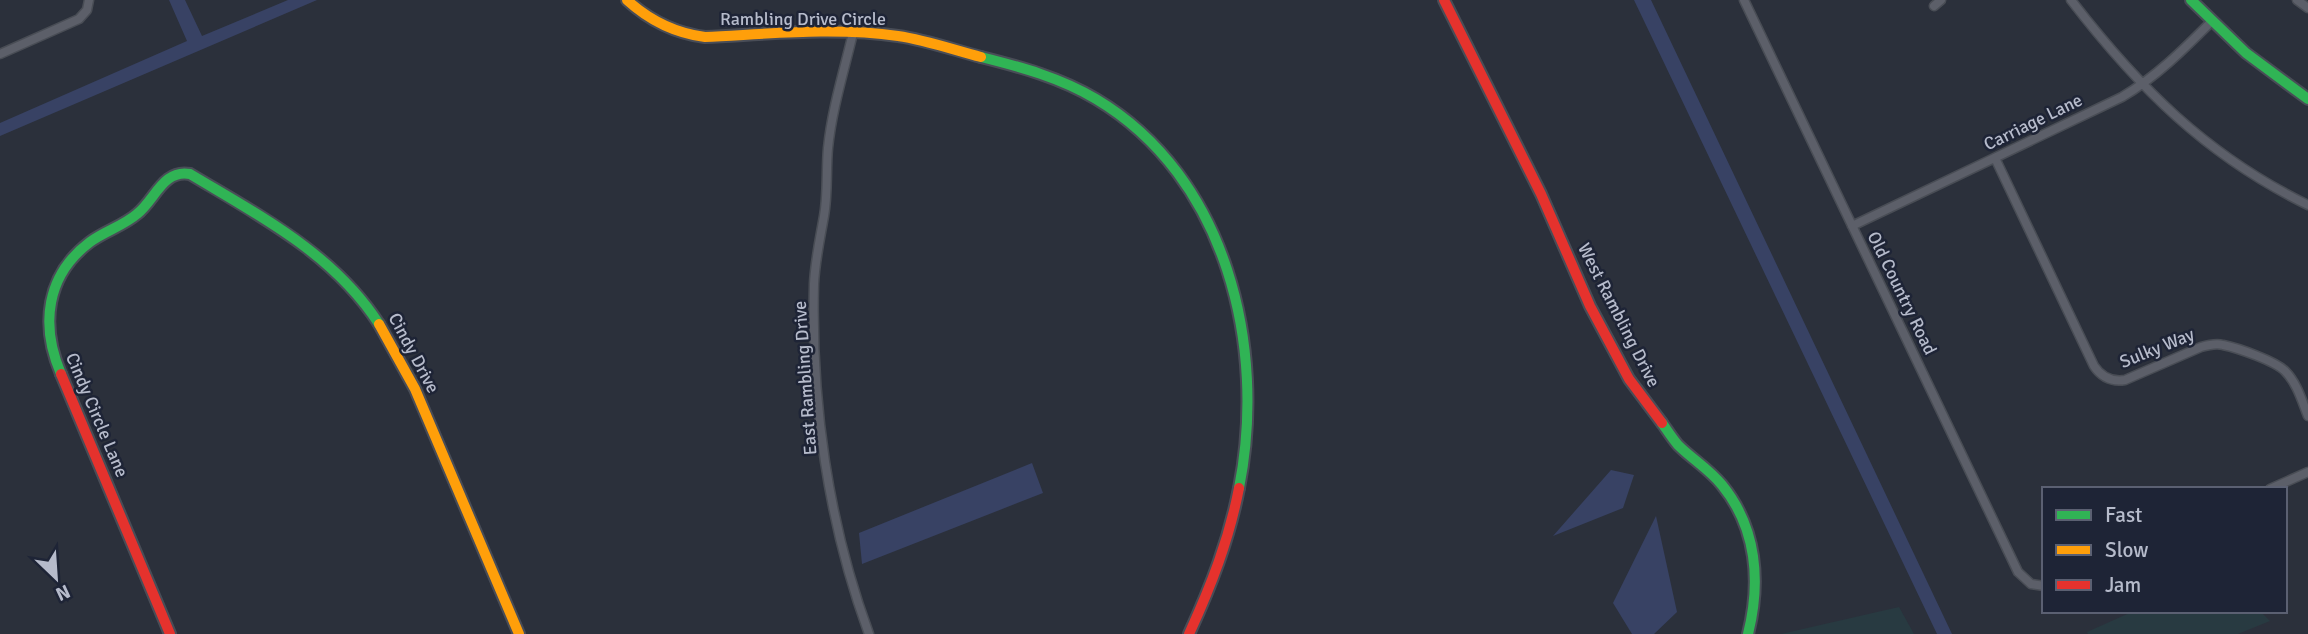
<svg xmlns="http://www.w3.org/2000/svg" width="2308" height="634" font-family="Signika,sans-serif">
	<style>
		.green { fill: #283a41 }
		.water { fill: #384264 }
		.lines { fill: none; stroke-linecap: round; stroke-linejoin: round }
		.street-casing { stroke: #494d55; stroke-width: 11 }
		.fast-casing { stroke: #494d57; stroke-width: 14 }
		.slow-casing { stroke: #494d57; stroke-width: 14 }
		.jam-casing { stroke: #494d57; stroke-width: 14 }
		.street { stroke: #5c5f69; stroke-width: 8 }
		.fast { stroke: #30b455; stroke-width: 10 }
		.slow { stroke: #ff9f0a; stroke-width: 10 }
		.jam { stroke: #e5322d; stroke-width: 10 }
		.labels { text-anchor: middle; dominant-baseline: central; stroke-width: 5; stroke-linejoin: round; paint-order: stroke }
		.street-label { font-size: 18px; fill: #b6bbcb; stroke: #1e2436 }
	</style>
	<rect width="100%" height="100%" fill="#2b303b"/>
	<path class="green" d="M1899,607L1914,634H1781Z
		M2134,611H2260L2270,621L2238,634H2088L2087,632Z"/>
	<path class="water" d="M169,0H185L202,36L288,0H317L0,136V123L187,41Z
		M1634,0H1651L1952,634H1937Z
		M1032,463L1043,493L862,564L859,533Z
		M1611,470L1634,475L1623,508L1553,536Z
		M1656,516L1677,612L1654,634H1632L1613,603Z"/>
	<g class="lines">
		<defs>
			<path id="street" d="M1744,0L2018,572L2031,584L2044,586
				M2071,0C2138,87 2207,156 2308,205
				M2297,0L2308,8
				M1934,6L1941,0
				M853,33C844,71 832,109 828,148C826,170 828,194 824,216C820,239 815,261 814,284C811,402 828,523 869,634
				M0,54L79,19L87,10L89,0
				M1995,158L2094,366C2102,378 2112,382 2125,380L2201,347C2208,345 2216,343 2223,345C2238,348 2275,361 2285,371C2297,383 2302,401 2308,416
				M1852,226L2122,97C2156,77 2183,50 2211,22
				M2270,489L2308,472"/>
			<path id="fast" d="M2191,0L2246,53L2308,99
				M981,57C1021,67 1061,78 1096,99C1227,177 1267,347 1239,488
				M61,374C40,325 46,275 90,242C105,231 123,226 137,214C155,200 163,169 190,174C260,216 334,254 379,324
				M1662,423C1667,430 1672,438 1678,445C1692,459 1709,469 1722,485C1757,528 1761,582 1748,634"/>
			<path id="slow" d="M627,0C650,21 674,33 705,37C769,34 834,27 898,36C926,40 954,50 981,57
				M379,324L415,389L519,634"/>
			<path id="jam" d="M1444,0L1541,194L1590,306L1629,379L1662,423
				M61,374L170,634
				M1189,634C1211,586 1229,540 1239,488"/>
		</defs>
		<use href="#street" class="street-casing"/>
		<use href="#fast" class="fast-casing"/>
		<use href="#slow" class="slow-casing"/>
		<use href="#jam" class="jam-casing"/>
		<use href="#street" class="street"/>
		<use href="#fast" class="fast"/>
		<use href="#slow" class="slow"/>
		<use href="#jam" class="jam"/>
	</g>
	<g class="labels">
		<g class="street-label">
			<text x="803" y="19">Rambling Drive Circle</text>
			<text transform="translate(2033 122) rotate(-26)">Carriage Lane</text>
			<text transform="translate(1902 293) rotate(64)">Old Country Road</text>
			<text transform="translate(1619 315) rotate(63)">West Rambling Drive</text>
			<text transform="translate(2157 348) rotate(-22)">Sulky Way</text>
			<text transform="translate(414 353) rotate(62)">Cindy Drive</text>
			<text transform="translate(805 378) rotate(-94)">East Rambling Drive</text>
			<text transform="translate(97 415) rotate(67)">Cindy Circle Lane</text>
		</g>
	</g>
	<rect x="2042" y="487" width="245" height="126" fill="#1e2436" stroke="#5b6072" stroke-width="2"/>
	<rect x="2056" y="510" width="35" height="10" fill="#30b455" stroke="#5b6072" stroke-width="2"/>
	<text x="2105" y="522" font-size="21" fill="#b6bbcb">Fast</text>
	<rect x="2056" y="545" width="35" height="10" fill="#ff9f0a" stroke="#5b6072" stroke-width="2"/>
	<text x="2105" y="557" font-size="21" fill="#b6bbcb">Slow</text>
	<rect x="2056" y="580" width="35" height="10" fill="#e5322d" stroke="#5b6072" stroke-width="2"/>
	<text x="2105" y="592" font-size="21" fill="#b6bbcb">Jam</text>
	<g transform="translate(56 578) rotate(155)" stroke="#1e2436" stroke-width="5" paint-order="stroke">
	<path d="M0-5L12 26L0 18L-12 26Z" fill="#b6bbcb"/>
	<text y="-10" font-size="19" font-weight="bold" text-anchor="middle" fill="#b6bbcb">N</text>
	</g>
</svg>
